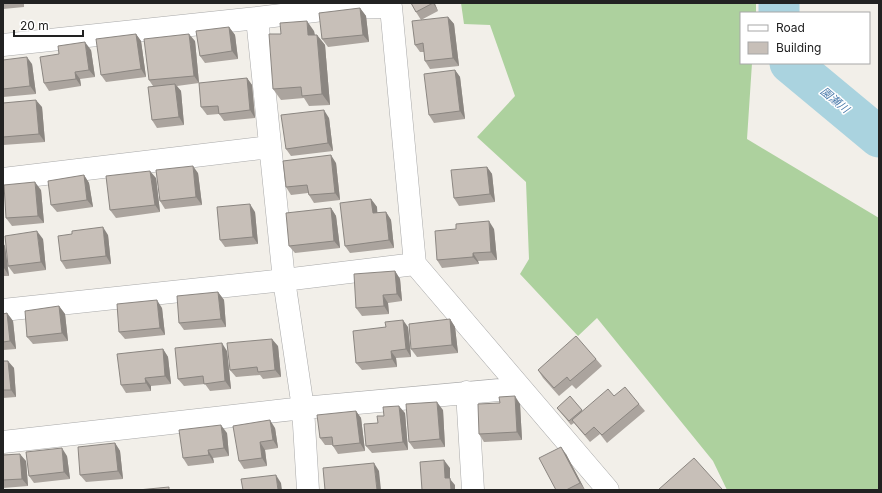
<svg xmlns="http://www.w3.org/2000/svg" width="882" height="493" font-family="Inter,'Noto Sans JP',sans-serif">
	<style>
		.forest { fill: #add19e }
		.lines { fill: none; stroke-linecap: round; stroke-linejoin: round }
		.river { stroke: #aad3df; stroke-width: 41 }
		.street-casing { stroke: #a9a9a9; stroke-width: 23 }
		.street { stroke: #fff; stroke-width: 22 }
		.wall { fill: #aba49e }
		.shaded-wall { fill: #8b8681 }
		.building { fill: #c7bfb8; stroke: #8b8681 }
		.labels { text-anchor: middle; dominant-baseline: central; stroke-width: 3; stroke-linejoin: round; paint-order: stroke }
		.water-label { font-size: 11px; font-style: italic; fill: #4a7aab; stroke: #fff }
	</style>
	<rect width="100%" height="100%" fill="#f2efe9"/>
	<path class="forest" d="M461,3H756V13H741V63H752L747,139L879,218V490H727L713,461L597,318L578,336L520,274L529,259L526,182L477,137L515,96L490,25L464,24Z"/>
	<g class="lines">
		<path class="river" d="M779,13V3
			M790,63L879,137"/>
		<defs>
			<path id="street" d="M257,18L339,8L338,3
				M3,45L257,18L284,280L303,408L308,490
				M3,179L270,147
				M415,264L608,490
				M3,310L284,280L415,264L391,7L339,8
				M467,392L473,490
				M3,442L303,408L520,388"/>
		</defs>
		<use href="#street" class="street-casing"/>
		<use href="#street" class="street"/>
	</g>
	<path class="wall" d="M3,3H24V7L3,9Z
		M411,3H436L435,4L438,11L421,20L416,12Z
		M360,8L366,16L369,42L328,47L322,39Z
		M448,17L454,24L459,66L430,69L425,61L424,52H420L415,45Z
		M229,27L235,35L238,59L205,63L200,56Z
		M314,31L315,35H317L325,45L330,105L309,106L304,98L281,100L273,89Z
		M136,34L141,41L146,77L106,82L101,75Z
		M195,41L199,83L177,86L181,91L184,125L157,128L152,120L153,86L149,80Z
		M91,50L95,77L80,79L81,86L49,91L44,83Z
		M3,60L32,64L36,94L3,97Z
		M455,70L460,77L465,119L434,123L429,115Z
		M247,78L252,85L255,118L224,121L219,114L207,115L201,107Z
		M3,103L42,107L45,142L3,145Z
		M329,118L333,151L291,156L286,149Z
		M336,163L340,200L314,203L309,195L308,193L291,195L286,187Z
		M487,167L492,174L495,202L459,206L454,198Z
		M198,173L202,205L165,209L160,201Z
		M84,175L89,183L93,207L57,212L51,205Z
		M156,178L160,212L116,218L110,210Z
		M41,190L44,223L12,226L6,218Z
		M371,199L377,207V213L386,212L391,220L394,248L350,253L345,246Z
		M331,208L336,216L340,248L295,253L289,246Z
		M255,212L258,244L225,247L220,240Z
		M494,229L497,260L478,261L479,264L442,268L437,260Z
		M72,234L108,235L111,264L66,269L61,261Z
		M43,239L46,270L14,274L8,266Z
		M3,243L5,246L9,276H3Z
		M395,271L400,279L402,301L388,303L389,314L362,316L356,308Z
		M218,292L224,300L226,327L184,330L179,323Z
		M59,306L65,314L68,341L33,344L27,337Z
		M162,308L165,335L125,339L119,332Z
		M7,313L13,321L16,349L3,350V314Z
		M450,319L455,327L458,353L417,357L411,349Z
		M408,327L411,357L396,358L397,367L362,370L356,363Z
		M278,346L281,377L263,379L260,375L236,377L230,370Z
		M163,349L168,357L171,384L151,386V391L126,393L121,385Z
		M227,351L231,389L210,391L205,384L184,386L178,379Z
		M596,359L602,366L576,389L572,385L559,396L543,378L538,370Z
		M3,361L14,368L16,397L3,398Z
		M570,396L582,411L614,396L639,404L645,411L607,443L600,434L590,442L574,423L571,425L557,408Z
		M520,404L522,440L484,442L479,434Z
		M443,410L445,447L414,449L409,442Z
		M356,411L361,418L365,451L338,454L333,446L332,445H325L320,438Z
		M405,413L408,450L372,453L366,446L378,423L384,416Z
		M275,428L278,448L265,450L267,466L244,469L239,461Z
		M227,433L229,456L213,458L214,463L188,466L183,458Z
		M115,443L120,451L123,479L86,482L80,475Z
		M566,454L585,490H556Z
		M3,455L26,461L28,486L3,488Z
		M67,456L70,479L34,483L29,476Z"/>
	<path class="shaded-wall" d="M433,3H434L435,4L438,11Z
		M360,8L366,16L369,42L363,35Z
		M448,17L454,24L459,66L453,58Z
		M307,21L314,31L316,46L308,35Z
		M229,27L235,35L238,59L232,51Z
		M136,34L141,41L146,77L141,69Z
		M189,34L195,41L199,83L194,76Z
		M317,35L325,45L330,105L322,94Z
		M85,42L91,50L95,77L89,70Z
		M27,57L32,64L36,94L30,86Z
		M455,70L460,77L465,119L460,111Z
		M75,72L80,79L81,86L76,79Z
		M247,78L252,85L255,118L250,110Z
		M175,84L181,91L184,125L179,117Z
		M36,100L42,107L45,142L39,134Z
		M324,110L329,118L333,151L328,143Z
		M331,155L336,163L340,200L335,193Z
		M193,166L198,173L202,205L196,197Z
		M487,167L492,174L495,202L490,194Z
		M150,171L156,178L160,212L155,205Z
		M84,175L89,183L93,207L87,200Z
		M35,182L41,190L44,223L38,216Z
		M371,199L377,207L378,221L373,213Z
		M250,204L255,212L258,244L253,237Z
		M331,208L336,216L340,248L334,241Z
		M386,212L391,220L394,248L389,240Z
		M489,221L494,229L497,260L491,252Z
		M103,227L108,235L111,264L106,256Z
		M37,231L43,239L46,270L41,262Z
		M3,243L5,246L9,276L4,268L3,263Z
		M473,253L478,261L479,264L473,257Z
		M395,271L400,279L402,301L397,294Z
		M218,292L224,300L226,327L221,319Z
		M383,295L388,303L389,314L384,306Z
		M157,300L162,308L165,335L160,328Z
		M59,306L65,314L68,341L62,333Z
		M7,313L13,321L16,349L10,341Z
		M450,319L455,327L458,353L452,345Z
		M403,320L408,327L411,357L406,349Z
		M272,339L278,346L281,377L275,370Z
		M222,343L227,351L231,389L225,381Z
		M163,349L168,357L171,384L165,376Z
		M391,351L396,358L397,367L392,359Z
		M8,361L14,368L16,397L11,390Z
		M145,378L151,386V391L146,383Z
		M515,396L520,404L522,440L517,432Z
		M437,402L443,410L445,447L440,439Z
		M399,406L405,413L408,450L403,442Z
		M356,411L361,418L365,451L360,443Z
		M270,420L275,428L278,448L273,440Z
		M221,425L227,433L229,456L224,448Z
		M260,442L265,450L267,466L262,458Z
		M115,443L120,451L123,479L118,471Z
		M561,447L566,454L585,490L580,483Z
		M62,448L67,456L70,479L64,472Z
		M208,450L213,458L214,463L209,455Z
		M20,454L26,461L28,486L22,479Z
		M444,460L450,468V479L455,485V490H451L445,478Z
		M374,463L379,471L381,490H377Z
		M276,475L281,483L282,490H278Z"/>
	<path class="building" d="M411,3H433L416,12Z
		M360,8L363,35L322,39L319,13Z
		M448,17L453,58L425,61L423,43L415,45L412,21Z
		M307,21L308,35H317L322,94L302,96L301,87L273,89L269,34H281L280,23Z
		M229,27L232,51L200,56L196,31Z
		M136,34L141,69L101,75L96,39Z
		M189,34L194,76L149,80L144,39Z
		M85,42L89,70L75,72L76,79L44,83L40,57L59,54L58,46Z
		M27,57L30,86L3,89V60Z
		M455,70L460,111L429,115L424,74Z
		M247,78L250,110L219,114L218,106L201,107L199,83Z
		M175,84L179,117L152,120L148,87Z
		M36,100L39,134L3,137V103Z
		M324,110L328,143L286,149L281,115Z
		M331,155L335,193L309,195L307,185L286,187L283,161Z
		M193,166L196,197L160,201L156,170Z
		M487,167L490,194L454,198L451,170Z
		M150,171L155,205L110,210L106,176Z
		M84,175L87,200L51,205L48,181Z
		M35,182L38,216L6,218L4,185Z
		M371,199L373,213L386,212L389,240L345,246L340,203Z
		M250,204L253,237L220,240L217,207Z
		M331,208L334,241L289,246L286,213Z
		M489,221L491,252L473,253V257L437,260L435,231L456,229V224Z
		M103,227L106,256L61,261L58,236L72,234V231Z
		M37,231L41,262L8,266L5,236Z
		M395,271L397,294L383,295L384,306L356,308L354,274Z
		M218,292L221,319L179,323L177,296Z
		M157,300L160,328L119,332L117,304Z
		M59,306L62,333L27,337L25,311Z
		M7,313L10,341L3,342V314Z
		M450,319L452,345L411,349L409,324Z
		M403,320L406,349L391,351L392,359L356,363L353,331L386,327L385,322Z
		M576,336L596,359L570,381L567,377L554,388L538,370Z
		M272,339L275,370L258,372L257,367L230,370L227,343Z
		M222,343L225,381L204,384L203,376L178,379L175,348Z
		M163,349L165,376L145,378L146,383L121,385L117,354Z
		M3,361H8L11,390H3Z
		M625,387L639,404L602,435L594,427L585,435L572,420L608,389L614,396Z
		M515,396L517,432L479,434L478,404L500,403L499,397Z
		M570,396L582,410L569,421L557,408Z
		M437,402L440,439L409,442L406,404Z
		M399,406L403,442L366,446L364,424L378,423L377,416H384L383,407Z
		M356,411L360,443L333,446L332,437L320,438L317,415Z
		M270,420L273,440L260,442L262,458L239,461L233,426Z
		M221,425L224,448L208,450L209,455L183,458L179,430Z
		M115,443L118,471L80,475L78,447Z
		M561,447L580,483L566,490H556L539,458Z
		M62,448L64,472L29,476L26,452Z
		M20,454L22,479L3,480V455Z
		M694,458L722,489L721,490H658Z
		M444,460L445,478H450L451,490H422L420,462Z
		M374,463L377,490H325L323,468Z
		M276,475L278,490H243L241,479Z
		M169,487V490H138Z"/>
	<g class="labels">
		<g class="water-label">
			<text transform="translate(835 100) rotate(40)">園瀬川</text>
		</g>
	</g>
	<rect width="882" height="493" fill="none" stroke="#222222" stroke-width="8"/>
	<rect x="740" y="12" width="130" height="52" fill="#ffffff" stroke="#a7a7a7"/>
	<rect x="748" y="25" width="20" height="6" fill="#ffffff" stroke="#a7a7a7"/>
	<text x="776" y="32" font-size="12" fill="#222222">Road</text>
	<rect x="748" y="42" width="20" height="12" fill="#c7bfb8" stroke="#a7a7a7"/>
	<text x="776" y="52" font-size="12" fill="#222222">Building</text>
	<path d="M14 30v6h69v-6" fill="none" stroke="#222222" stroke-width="2"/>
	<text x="20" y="30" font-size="12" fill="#222222" stroke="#ffffff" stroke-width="3" paint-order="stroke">20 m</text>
</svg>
